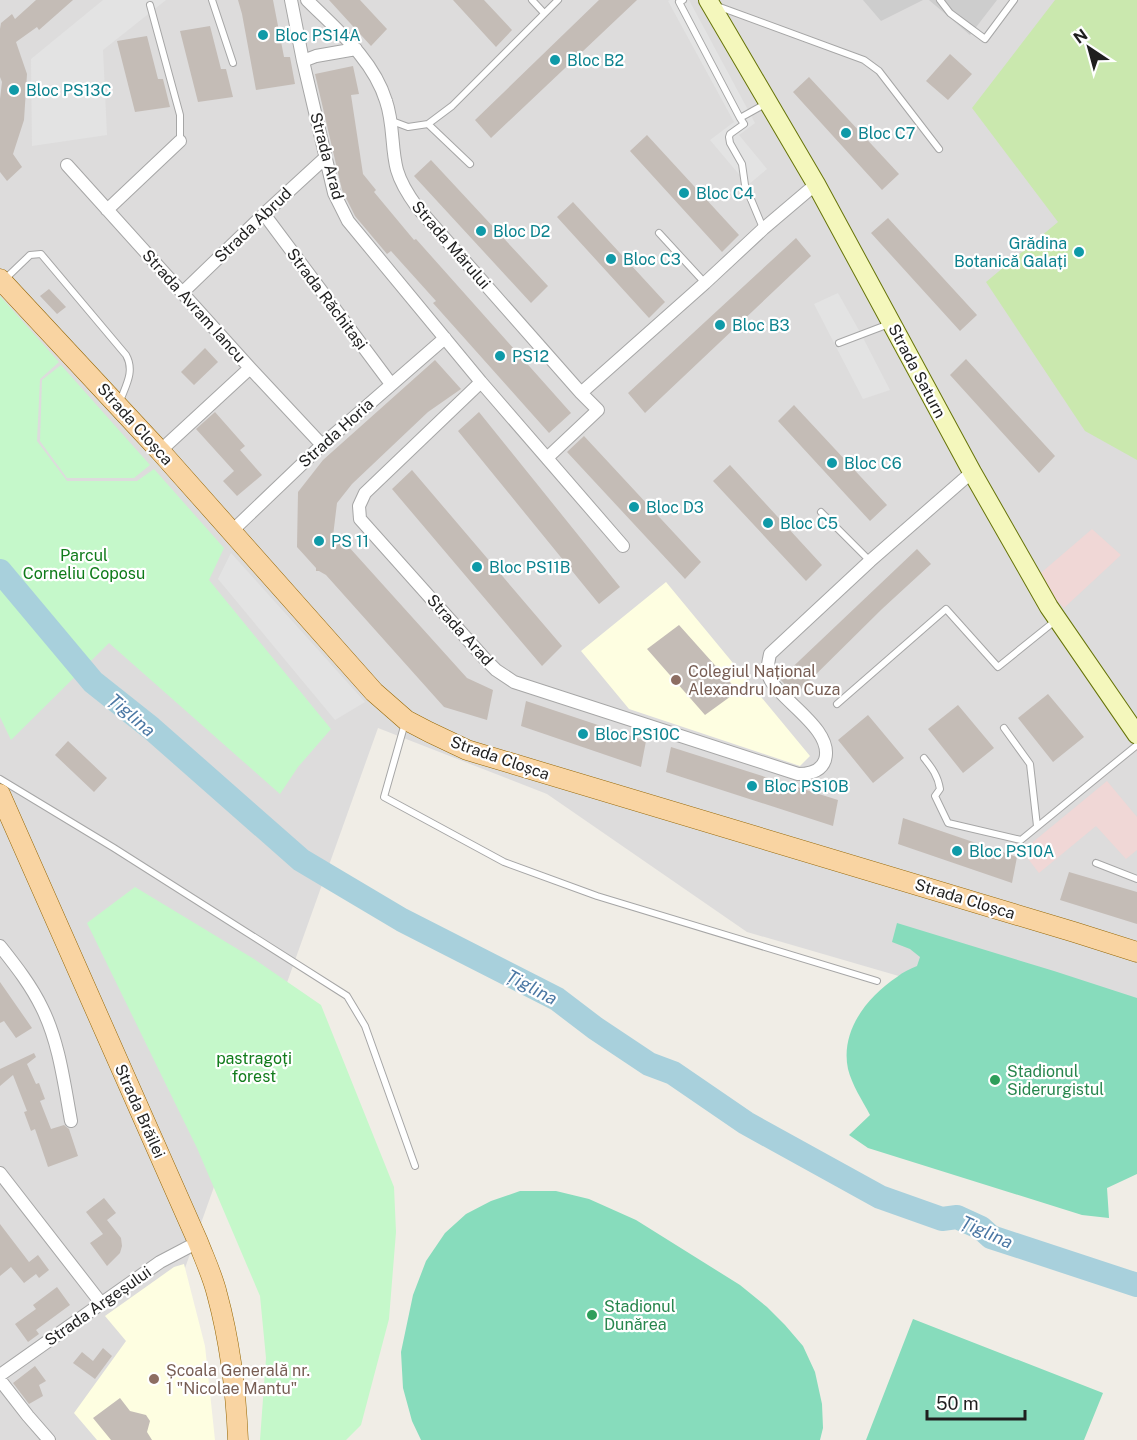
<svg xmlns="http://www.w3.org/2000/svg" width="1137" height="1440" font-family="'Public Sans',sans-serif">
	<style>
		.residential { fill: #dddcdc }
		.commercial { fill: #f0d7d6 }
		.education { fill: #fefee1 }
		.religious { fill: #cdcdcd }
		.grass { fill: #cae8ae }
		.park { fill: #c5f8ca }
		.pitch { fill: #87dcbc }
		.parking { fill: #e3e3e3 }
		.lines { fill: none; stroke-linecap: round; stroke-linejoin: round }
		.river { stroke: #a8d0dc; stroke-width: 24 }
		.building { fill: #c4bcb6 }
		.lane-casing { stroke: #a6a6a6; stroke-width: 8 }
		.street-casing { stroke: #a6a6a6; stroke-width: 14 }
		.secondary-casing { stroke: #677409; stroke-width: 20 }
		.primary-casing { stroke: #966705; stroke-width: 21 }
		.lane { stroke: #fff; stroke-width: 6 }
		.street { stroke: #fff; stroke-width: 12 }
		.secondary { stroke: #f4f7bc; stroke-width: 18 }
		.primary { stroke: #f9d4a2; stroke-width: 20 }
		.culture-dot { fill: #0f9aa8; stroke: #fff; stroke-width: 2 }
		.education-dot { fill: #8d6e63; stroke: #fff; stroke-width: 2 }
		.leisure-dot { fill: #2e9e5b; stroke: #fff; stroke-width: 2 }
		.labels { text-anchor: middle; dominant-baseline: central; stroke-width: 4.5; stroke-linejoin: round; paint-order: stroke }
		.culture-label { font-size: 16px; fill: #0d838f; stroke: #fff; text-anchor: start }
		.street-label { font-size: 16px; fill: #1f1f1f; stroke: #fff }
		.park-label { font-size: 16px; fill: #107b1a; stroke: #fff }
		.education-label { font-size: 16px; fill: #785e54; stroke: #fff; text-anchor: start }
		.leisure-label { font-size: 16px; fill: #27864d; stroke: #fff; text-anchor: start }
		.water-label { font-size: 18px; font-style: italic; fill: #4c78a4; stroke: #fff }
	</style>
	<rect width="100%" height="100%" fill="#f0ede6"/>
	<path class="residential" d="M0,0H1137V1049L995,1004L747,932L547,794L378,728L170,1310L192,1440H0Z"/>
	<path class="commercial" d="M1092,529L1121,555L1064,608L1035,578Z
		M1107,781L1137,817V850L1126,859L1096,826L1039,873L1022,851Z"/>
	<path class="education" d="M666,582L810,756L800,766L629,709L581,651Z
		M184,1264L205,1346L215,1440H97L74,1413L126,1341L105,1316L174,1267Z"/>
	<path class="religious" d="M863,0H923L881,21Z
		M929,0H997L970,35Z"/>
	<path class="grass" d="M1055,0H1137V460L1085,431L986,282L1058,222L972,108Z"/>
	<path class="park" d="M0,296L59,362L40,379L37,441L67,481H137L154,469L224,548L209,580L331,729L298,767L280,794L109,643L11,740L0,717Z
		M61,365L150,465L134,478H67L40,441L42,380Z
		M135,887L254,959L321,1005L394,1187L396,1232L389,1319L361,1425L346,1440H260L266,1358L260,1296L197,1148L87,923Z"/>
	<path class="pitch" d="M897,923L1054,971L1137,998V1174L1107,1188L1109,1218L1082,1215L868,1148L849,1135L870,1115C862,1100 852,1085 848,1069C840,1031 867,997 897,977C903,972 910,969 917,966L920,957L910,949L892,942Z
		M520,1191H556L589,1199L636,1220L740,1285L767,1307L785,1325L803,1346L815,1372L822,1404L823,1428L820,1440H421L412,1421L403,1388L401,1352L413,1295L426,1261L445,1233L466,1214L491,1201Z
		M913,1319L1103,1393L1084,1440H866Z"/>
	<path class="parking" d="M103,0H166L103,50L107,135L32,146L31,59Z
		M670,0H689L755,123L739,135L767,169L748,185L710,140L734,122L668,1Z
		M838,293L861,334L890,390L863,399L814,304Z
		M231,553L365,702L335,720L218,579Z"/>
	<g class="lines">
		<path class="river" d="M0,571L93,682L151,728L301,860L402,920L557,999L595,1028L649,1064L673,1073L746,1123L880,1197L942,1219L957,1217L981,1228L991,1237L1137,1285"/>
	</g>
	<path class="building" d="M36,0H73L39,30L37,27L16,42L27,74L24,120L13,154L22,167L7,181L0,172V99L2,82L0,77V29L1,23L12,14L15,19Z
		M238,0H273L284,57H290L295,84L256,90L242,14Z
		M329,0H360L387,29L371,46Z
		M453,0H484L512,30L496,47Z
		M599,0H637L491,138L475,120Z
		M210,26L221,69H226L233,97L198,102L180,31Z
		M147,36L158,79H163L170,107L135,112L117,41Z
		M950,54L972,74L948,100L926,81Z
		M353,66L359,94L351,95L363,174L376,190L374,192L414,240L416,239L571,413L549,433L433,303L436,301L391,251L387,254L355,216L342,190L315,74Z
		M809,77L899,174L882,190L793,92Z
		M647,135L739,235L722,252L630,151Z
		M431,160L548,286L531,303L414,176Z
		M573,202L665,302L649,318L557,217Z
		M888,218L977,315L960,331L871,233Z
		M796,238L811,256L645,413L628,393Z
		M49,289L66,307L57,314L40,296Z
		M205,348L218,362L194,385L181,372Z
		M966,359L1055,456L1039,473L950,375Z
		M435,360L461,389L428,412L352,484L337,503L333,536L348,546L467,678L493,690L487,720L444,707L326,575L319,571H316V568L297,547L298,492L323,460Z
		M794,405L887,505L870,521L778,421Z
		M215,412L245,446L240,450L262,475L237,496L223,481L234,471L196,429Z
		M479,412L620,587L599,604L458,431Z
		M584,436L701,562L685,579L567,452Z
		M730,465L822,565L806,581L713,481Z
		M412,470L562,646L542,666L392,489Z
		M917,549L931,564L882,609L795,695L780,679Z
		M679,625L738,691L705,715L647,649Z
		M1048,694L1084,737L1053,762L1018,718Z
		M526,701L646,741L641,767L521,726Z
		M958,705L994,748L963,773L928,729Z
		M868,715L904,758L873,783L838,740Z
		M68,741L107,778L94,792L55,755Z
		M671,747L838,800L833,826L666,772Z
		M903,818L1017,857L1012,883L898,844Z
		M1069,872L1137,892V924L1060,900Z
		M0,982L32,1028L16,1038L4,1021L0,1023Z
		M34,1053L36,1057L27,1064L36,1084L39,1083L45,1099L40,1101L51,1129L64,1125L69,1129L78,1156L48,1167L35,1129L31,1131L24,1112L27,1111L13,1075L0,1086V1069Z
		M104,1198L116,1213L107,1220L121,1238L122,1246L120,1253L107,1266L90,1243L103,1234L86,1212Z
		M0,1224L29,1262L38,1255L49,1270L39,1278L36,1274L24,1283L11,1267L0,1276Z
		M57,1287L70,1305L36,1330L39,1334L28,1342L15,1324L36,1309L33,1305Z
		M103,1348L112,1356L95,1379L73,1363L82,1352L93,1361Z
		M35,1366L46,1381L39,1385L43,1396L29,1404L13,1383Z
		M120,1398L130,1411L146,1415L150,1421L147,1432L152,1440H111L93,1418Z"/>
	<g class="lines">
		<defs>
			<path id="lane" d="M212,0L233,63
				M532,0L544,13
				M683,0L679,2L740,118L767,103
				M940,0L950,13L985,39L1014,0
				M150,5L180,115V141
				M717,6L864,60L879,71L939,149
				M740,118L744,124L730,134L729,137L730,143L742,164L745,185L763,228
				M392,121L408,127L428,124L452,106L558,0
				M428,124L470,164
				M659,233L705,283
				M5,279L30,255L41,254L126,355C135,371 126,385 120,401
				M839,343L889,324
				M821,512L870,561
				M837,704L946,609L998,667L1055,621
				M405,723L384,797L504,862L597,896L877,981
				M1004,728L1030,764L1037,826
				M924,758C932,768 938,776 940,789L935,796L948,823L1021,840L1137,745
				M0,779L114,848L347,996L365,1026L415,1166
				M1096,863L1137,879"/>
			<path id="street" d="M291,0L303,61L334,193L348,221L481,382L623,546
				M307,0C337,30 373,59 386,101C394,124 391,148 397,170C401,184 409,196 417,207L581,393L598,410L547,458
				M303,61L316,56L356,49
				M67,165L250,368L322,445
				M107,210L180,141
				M264,214L391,384
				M182,293L264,214L325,158
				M481,382L365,493L359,506L360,519L485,659L496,670L514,682L798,774C808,774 821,772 825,760C834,731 785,703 771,681C766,673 768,663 770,654L870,561L972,472
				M581,393L705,283L763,229L816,184
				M160,451L250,368
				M231,532L322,445L445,338
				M0,946C15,965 31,985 42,1008C59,1042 64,1083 71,1121
				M0,1173L101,1303
				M0,1375L160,1262L198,1242
				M0,1380L28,1416L49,1440"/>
			<path id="secondary" d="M708,0L816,184L972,472L1049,607L1137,735"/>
			<path id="primary" d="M0,279L160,451L374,692L406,720L429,732L467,750L1074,932L1137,952
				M0,794L198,1242C205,1260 213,1277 217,1294C230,1342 236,1391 238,1440"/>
		</defs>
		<use href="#lane" class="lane-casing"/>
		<use href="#street" class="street-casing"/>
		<use href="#secondary" class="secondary-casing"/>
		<use href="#primary" class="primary-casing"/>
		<use href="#lane" class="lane"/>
		<use href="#street" class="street"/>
		<use href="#secondary" class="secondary"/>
		<use href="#primary" class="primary"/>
	</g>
	<g class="culture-dot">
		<circle cx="263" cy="35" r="6"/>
		<circle cx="555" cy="60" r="6"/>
		<circle cx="14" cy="90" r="6"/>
		<circle cx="846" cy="133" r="6"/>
		<circle cx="684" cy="193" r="6"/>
		<circle cx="481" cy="231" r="6"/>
		<circle cx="1079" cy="252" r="6"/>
		<circle cx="611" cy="259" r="6"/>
		<circle cx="720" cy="325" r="6"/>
		<circle cx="500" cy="356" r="6"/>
		<circle cx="832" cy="463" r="6"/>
		<circle cx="634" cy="507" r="6"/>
		<circle cx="768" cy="523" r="6"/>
		<circle cx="319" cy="541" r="6"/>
		<circle cx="477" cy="567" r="6"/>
		<circle cx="583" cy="734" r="6"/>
		<circle cx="752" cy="786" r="6"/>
		<circle cx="957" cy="851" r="6"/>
	</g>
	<g class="education-dot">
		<circle cx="676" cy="680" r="6"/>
		<circle cx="154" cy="1379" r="6"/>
	</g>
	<g class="leisure-dot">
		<circle cx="995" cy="1080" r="6"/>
		<circle cx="592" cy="1315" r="6"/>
	</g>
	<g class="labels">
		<g class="culture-label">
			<text x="275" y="35">Bloc PS14A</text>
			<text x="567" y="60">Bloc B2</text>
			<text x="26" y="90">Bloc PS13C</text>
			<text x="858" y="133">Bloc C7</text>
			<text x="696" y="193">Bloc C4</text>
			<text x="493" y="231">Bloc D2</text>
			<text x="1067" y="243" text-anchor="end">Grădina<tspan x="1067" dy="18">Botanică Galați</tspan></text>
			<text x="623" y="259">Bloc C3</text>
			<text x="732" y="325">Bloc B3</text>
			<text x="512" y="356">PS12</text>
			<text x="844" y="463">Bloc C6</text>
			<text x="646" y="507">Bloc D3</text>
			<text x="780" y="523">Bloc C5</text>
			<text x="331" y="541">PS 11</text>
			<text x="489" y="567">Bloc PS11B</text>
			<text x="595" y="734">Bloc PS10C</text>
			<text x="764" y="786">Bloc PS10B</text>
			<text x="969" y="851">Bloc PS10A</text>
		</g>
		<g class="street-label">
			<text transform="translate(327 156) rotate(75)">Strada Arad</text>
			<text transform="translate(253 225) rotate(-44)">Strada Abrud</text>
			<text transform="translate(451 245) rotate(49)">Strada Mărului</text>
			<text transform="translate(327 299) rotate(53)">Strada Răchitași</text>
			<text transform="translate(194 306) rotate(48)">Strada Avram Iancu</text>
			<text transform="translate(917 371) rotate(62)">Strada Saturn</text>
			<text transform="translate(135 424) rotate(48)">Strada Cloșca</text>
			<text transform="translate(336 433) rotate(-42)">Strada Horia</text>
			<text transform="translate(460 630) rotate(48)">Strada Arad</text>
			<text transform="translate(500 758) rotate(19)">Strada Cloșca</text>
			<text transform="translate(965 899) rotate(17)">Strada Cloșca</text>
			<text transform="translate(140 1111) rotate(66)">Strada Brăilei</text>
			<text transform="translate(98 1306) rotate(-35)">Strada Argeșului</text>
		</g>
		<g class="park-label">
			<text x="84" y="555">Parcul<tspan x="84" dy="18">Corneliu Coposu</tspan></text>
			<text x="254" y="1058">pastragoți<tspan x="254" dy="18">forest</tspan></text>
		</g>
		<g class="education-label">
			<text x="688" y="671">Colegiul Național<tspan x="688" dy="18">Alexandru Ioan Cuza</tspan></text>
			<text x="166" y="1370">Școala Generală nr.<tspan x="166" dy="18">1 "Nicolae Mantu"</tspan></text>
		</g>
		<g class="leisure-label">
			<text x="1007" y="1071">Stadionul<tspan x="1007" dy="18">Siderurgistul</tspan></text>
			<text x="604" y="1306">Stadionul<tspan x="604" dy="18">Dunărea</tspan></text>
		</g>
		<g class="water-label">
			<text transform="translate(132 715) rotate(41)">Țiglina</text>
			<text transform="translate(532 987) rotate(28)">Țiglina</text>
			<text transform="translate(987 1232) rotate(24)">Țiglina</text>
		</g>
	</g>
	<g transform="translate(1089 48) rotate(324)" stroke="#ffffff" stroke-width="4.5" paint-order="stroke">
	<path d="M0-4.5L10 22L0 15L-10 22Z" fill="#1f1f1f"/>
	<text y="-9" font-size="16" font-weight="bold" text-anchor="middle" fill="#1f1f1f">N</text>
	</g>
	<path d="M927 1410v9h98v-9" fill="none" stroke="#1f1f1f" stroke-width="3"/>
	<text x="936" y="1410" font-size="18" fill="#1f1f1f" stroke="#ffffff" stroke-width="4.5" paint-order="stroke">50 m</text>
</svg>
